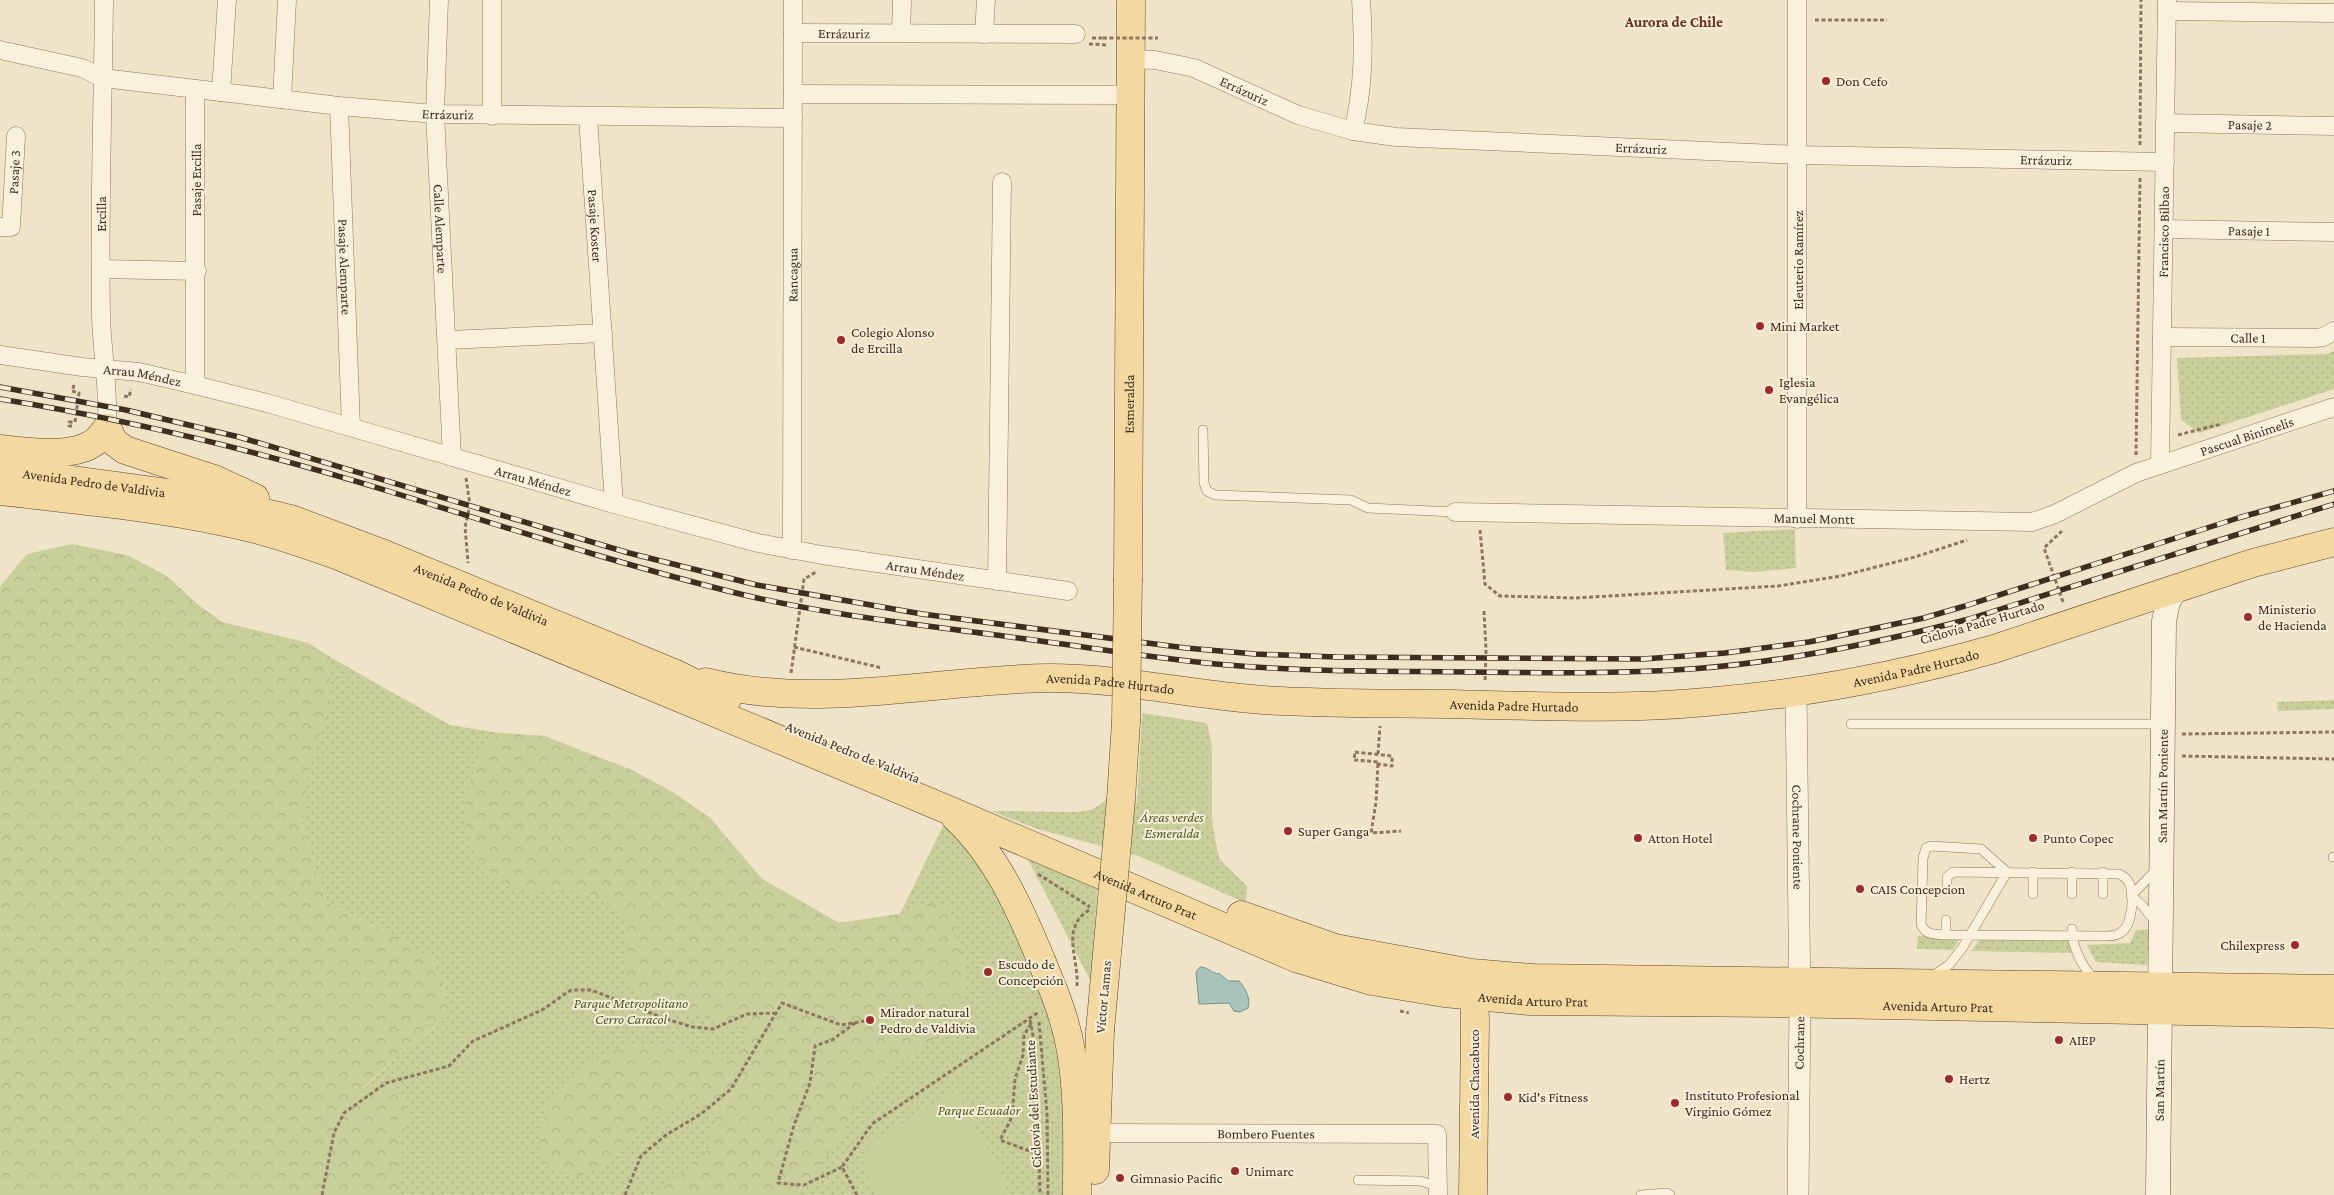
<svg xmlns="http://www.w3.org/2000/svg" width="2334" height="1195" font-family="'Crimson Pro',serif">
	<style>
		.green { fill: url(#green-dots) }
		.forest { fill: url(#forest-crowns) }
		.pitch { fill: #c9cf9b }
		.water { fill: #a9c4bc; stroke: #6f938a }
		.lines { fill: none; stroke-linecap: round; stroke-linejoin: round }
		.service-casing { stroke: #8d765c; stroke-width: 10 }
		.minor-casing { stroke: #8d765c; stroke-width: 19 }
		.tertiary-casing { stroke: #8d765c; stroke-width: 22 }
		.secondary-casing { stroke: #6f573f; stroke-width: 25 }
		.primary-casing { stroke: #5b4430; stroke-width: 29 }
		.path { stroke: #8d765c; stroke-width: 3; stroke-dasharray: 4 2.5; stroke-linecap: butt }
		.service { stroke: #faf1dc; stroke-width: 9 }
		.minor { stroke: #faf1dc; stroke-width: 18 }
		.tertiary { stroke: #faf1dc; stroke-width: 21 }
		.secondary { stroke: #faf1dc; stroke-width: 24 }
		.primary { stroke: #f3d9a0; stroke-width: 28 }
		.rail-casing { stroke: #3d2e20; stroke-width: 5.5 }
		.rail { stroke: #f7eed8; stroke-width: 4; stroke-dasharray: 11; stroke-linecap: butt }
		.primary-bridge-casing { stroke: #5b4430; stroke-width: 29; stroke-linecap: butt }
		.path-bridge { stroke: #8d765c; stroke-width: 3; stroke-dasharray: 4 2.5; stroke-linecap: butt }
		.primary-bridge { stroke: #f3d9a0; stroke-width: 28 }
		.poi-dot { fill: #9e2a2b; stroke: #f7eed8; stroke-width: 2 }
		.labels { text-anchor: middle; dominant-baseline: central; stroke-width: 4; stroke-linejoin: round; paint-order: stroke }
		.street-label { font-size: 14px; fill: #3d2e20; stroke: #f7eed8 }
		.poi-label { font-size: 14px; fill: #3d2e20; stroke: #f7eed8; text-anchor: start }
		.park-label { font-size: 14px; font-style: italic; fill: #4d5a26; stroke: #f7eed8 }
		.neighbourhood-label { font-size: 15px; font-weight: bold; fill: #6b2e1e; stroke: #f7eed8 }
	</style>
	<defs>
		<pattern id="green-dots" width="8" height="8" patternUnits="userSpaceOnUse" patternTransform="scale(1.25)"><rect width="8" height="8" fill="#c9cf9b"/><path d="M2 2h.1M6 6h.1" fill="none" stroke="#aeb285" stroke-width="1.8" stroke-linecap="round"/></pattern>
		<pattern id="forest-crowns" width="20" height="18" patternUnits="userSpaceOnUse" patternTransform="scale(1.25)"><rect width="20" height="18" fill="#c9cf9b"/><path d="M2 6a3 3 0 1 1 6 0M12 15a3 3 0 1 1 6 0" fill="none" stroke="#aeb285"/></pattern>
	</defs>
	<rect width="100%" height="100%" fill="#f0e4c8"/>
	<path class="green" d="M2334,351V389L2199,433L2181,420L2177,358L2327,354Z
		M1795,529L1796,568L1755,572L1726,570L1723,533Z
		M330,657L450,725L499,733L544,736L634,771L674,793L710,818L762,879L839,923L900,914L944,824L973,852L994,880L1048,994L1063,1074L1065,1195H389L401,1145L363,1089L404,1050L436,1026L390,934L326,902L302,825L304,804L198,682Z
		M2334,700V709L2278,711L2277,702Z
		M1142,713L1207,723L1212,747V820L1216,844L1220,860L1247,886L1246,903L1139,856L1037,829L991,811L1080,812L1093,809L1107,800L1137,803Z
		M1022,848L1098,881L1091,982Z
		M2149,929L2147,965L2096,962L2087,945L2130,943L2136,930Z
		M1918,936H1962L1953,950L1917,949Z
		M1980,939L2070,941L2077,953L1971,951Z"/>
	<path class="forest" d="M72,544L127,555L167,576L197,604L222,622L308,643L330,657V701L308,771L302,825L326,902L390,934L433,959L451,1014L404,1050L363,1088L392,1084L410,1112L401,1145L396,1195H0V586L27,554Z
		M499,733L544,736L634,771L674,793L710,818L762,879L839,923L900,914L927,902L949,908L966,971L963,998L947,1029L883,1075L857,1101L842,1134L800,1195H652L656,1190L684,1172L708,1149L716,1115L686,1099L657,1117L606,1165L575,1178L542,1162L539,1130L551,1099L573,1075L602,1056L635,1044H669L734,1060L751,1031L719,1020L652,1004L625,983L628,947L622,914L595,895L562,891L529,894L497,878L475,855L465,823L467,790L478,758Z"/>
	<path class="pitch" d="M956,1091L1006,1181V1191L1000,1195H878L865,1172L862,1157L871,1142Z"/>
	<path class="water" d="M1200,967C1209,967 1209,973 1220,974L1228,981H1239C1245,988 1251,998 1248,1008L1240,1012L1234,1011L1229,1003L1199,1004L1196,972Z"/>
	<g class="lines">
		<defs>
			<path id="service" d="M1203,430L1204,483L1207,491L1215,495L1351,500L1368,508L1455,512
				M1851,724H2163
				M2333,857H2334
				M1947,890V877L1953,872L2119,874C2123,876 2126,878 2128,881C2135,893 2133,926 2120,933C2114,937 2107,936 2100,936L1946,935C1934,934 1926,936 1921,924L1923,858L1926,848L1931,846L1981,849L2007,872
				M2033,894V872
				M2072,894V872
				M2103,894V872
				M2131,896L2156,870
				M2131,896L2142,905L2156,923
				M2072,929C2072,947 2082,967 2095,980
				M1946,935V920
				M1932,976L1949,965L1963,947L2007,872
				M1358,1180L1420,1181L1437,1186
				M1641,1195L1667,1193L1670,1195"/>
			<g id="minor">
				<path d="M104,0C103,105 99,210 101,315C102,352 109,390 107,428"/>
				<path id="s1" d="M439,0L435,114L452,457"/>
				<path d="M1797,0V519"/>
				<path d="M2167,11L2334,13"/>
				<path id="s2" d="M793,33L1076,34"/>
				<path d="M901,33L902,0"/>
				<path d="M984,34L986,0"/>
				<path id="s3" d="M0,50L82,68L103,78L339,106L435,114L793,118"/>
				<path id="s4" d="M1131,59L1155,60L1194,68L1298,115L1353,131L1396,137L1798,155L2165,162"/>
				<path d="M195,89V385"/>
				<path d="M221,92L227,0"/>
				<path d="M793,94L1131,95"/>
				<path d="M282,99L287,0"/>
				<path id="s5" d="M339,106L351,427"/>
				<path d="M492,116V0"/>
				<path id="s6" d="M588,117L614,504"/>
				<path id="s7" d="M2165,123L2334,126"/>
				<path d="M1353,131C1364,87 1364,45 1361,0"/>
				<path id="s8" d="M0,227H11L16,136"/>
				<path id="s9" d="M2164,229L2334,232"/>
				<path d="M101,269L197,271"/>
				<path id="s10" d="M2162,337L2315,338L2323,337L2334,331"/>
				<path d="M447,340L603,333"/>
				<path id="s11" d="M0,355L82,367L139,372L195,385L267,403L614,504L758,543L822,555L1068,591"/>
				<path id="s12" d="M2160,464L2167,0"/>
				<path id="s13" d="M1455,512L2032,522L2055,514L2136,473L2334,407"/>
				<path id="s14" d="M792,550L793,0"/>
				<path d="M997,581L1002,182"/>
				<path id="s15" d="M1096,1133L1437,1134L1438,1195"/>
			</g>
			<g id="tertiary">
				<path id="s16" d="M1796,692L1800,1003L1798,1195"/>
			</g>
			<g id="secondary">
				<path id="s17" d="M2158,1195L2164,621L2168,602L2176,589"/>
			</g>
			<g id="primary">
				<path d="M107,428L114,442L125,450L214,479L255,498"/>
				<path d="M0,449C23,452 70,457 90,445C98,441 102,435 107,428"/>
				<path id="s18" d="M0,470L198,497L291,519L379,552L676,674L727,699"/>
				<path id="s19" d="M0,491C85,501 172,508 255,529C283,536 311,546 339,556L946,809L1296,958L1372,981L1444,993L1529,1001L1777,1003L2334,1014"/>
				<path id="s20" d="M1128,578L1131,0"/>
				<path id="s21" d="M706,682C820,711 935,679 1050,678C1121,678 1192,695 1263,700C1326,704 1389,703 1452,704C1537,706 1622,710 1706,702C1804,694 1899,676 1994,649L2253,563L2334,542"/>
				<path d="M1121,799L1126,722"/>
				<path d="M955,817C997,856 1020,909 1042,962C1054,991 1066,1020 1071,1051C1079,1098 1077,1147 1077,1195"/>
				<path d="M1241,915L1335,948L1472,973L1533,978L2334,989"/>
				<path d="M1473,979L1475,1020L1473,1195"/>
				<path d="M1095,1170L1100,1031"/>
			</g>
		</defs>
		<use href="#service" class="service-casing"/>
		<use href="#minor" class="minor-casing"/>
		<use href="#tertiary" class="tertiary-casing"/>
		<use href="#secondary" class="secondary-casing"/>
		<use href="#primary" class="primary-casing"/>
		<path class="path" d="M1815,20H1887
			M1092,38H1103
			M1089,44L1108,45
			M2140,145L2141,0
			M124,396L129,397L131,389
			M72,426H69V422H75L79,393L72,391L74,385
			M2178,435L2221,424
			M2136,455L2140,178
			M466,478L470,505L465,527L468,563
			M1480,530L1485,584L1500,596L1575,598L1778,586L1841,576L1915,557L1967,540
			M2062,531L2044,548L2063,602
			M1484,611L1486,650L1485,682
			M794,647L882,668
			M791,673L804,579L816,572
			M2182,734L2334,732
			M1355,752L1392,756V766L1378,764L1379,762L1354,760Z
			M1378,754L1380,726
			M2182,756L2334,759
			M1378,764L1376,802L1371,833L1401,831
			M1038,874L1090,907
			M1077,986C1079,958 1060,929 1089,910
			M1400,1011L1409,1013
			M1030,1020L1036,1051L1040,1195
			M1039,1022L1047,1113L1048,1195
			M1031,1024L1024,1035L1023,1055L1015,1079L1012,1117L1000,1140L1040,1155
			M842,1167L804,1185L778,1183L794,1125L810,1083L815,1046L832,1040L855,1023
			M322,1195L334,1133L344,1113L386,1083L449,1066L473,1041L542,1010L571,990H591L666,1019L693,1027L713,1029L747,1014L777,1013
			M625,1195L641,1156L666,1135L701,1114L731,1089L782,1003L841,1025L870,1020
			M857,1195L842,1167L872,1124L1039,1012"/>
		<use href="#service" class="service"/>
		<use href="#minor" class="minor"/>
		<use href="#tertiary" class="tertiary"/>
		<use href="#secondary" class="secondary"/>
		<use href="#primary" class="primary"/>
		<defs>
			<path id="rail" d="M0,387L126,410L239,437L629,553L757,585L922,614L1186,648L1255,654L1336,657L1643,659L1725,653L1809,642L1924,618L1965,606L2238,518L2334,491
				M0,399C136,421 270,454 401,495C514,530 626,566 740,594C831,616 925,625 1018,638C1088,647 1158,659 1228,665C1308,672 1389,671 1470,672C1544,673 1618,674 1691,669C1785,662 1878,643 1969,619L2334,504"/>
		</defs>
		<use href="#rail" class="rail-casing"/>
		<use href="#rail" class="rail"/>
		<defs>
			<path id="primary-bridge" d="M1126,722L1128,578
				M1100,1031L1121,799"/>
		</defs>
		<use href="#primary-bridge" class="primary-bridge-casing"/>
		<path class="path-bridge" d="M1103,38H1158"/>
		<use href="#primary-bridge" class="primary-bridge"/>
	</g>
	<g class="poi-dot">
		<circle cx="1826" cy="81" r="5"/>
		<circle cx="1760" cy="326" r="5"/>
		<circle cx="841" cy="340" r="5"/>
		<circle cx="1769" cy="390" r="5"/>
		<circle cx="2248" cy="617" r="5"/>
		<circle cx="1288" cy="831" r="5"/>
		<circle cx="1638" cy="838" r="5"/>
		<circle cx="2033" cy="838" r="5"/>
		<circle cx="1860" cy="889" r="5"/>
		<circle cx="2295" cy="945" r="5"/>
		<circle cx="988" cy="972" r="5"/>
		<circle cx="870" cy="1020" r="5"/>
		<circle cx="2059" cy="1040" r="5"/>
		<circle cx="1949" cy="1079" r="5"/>
		<circle cx="1508" cy="1097" r="5"/>
		<circle cx="1675" cy="1103" r="5"/>
		<circle cx="1235" cy="1171" r="5"/>
		<circle cx="1120" cy="1178" r="5"/>
	</g>
	<g class="labels">
		<g class="street-label">
			<text stroke="none"><textPath href="#s2" startOffset="51">Errázuriz</textPath></text>
			<text stroke="none"><textPath href="#s4" startOffset="119">Errázuriz</textPath></text>
			<text stroke="none"><textPath href="#s3" startOffset="454">Errázuriz</textPath></text>
			<text stroke="none"><textPath href="#s7" startOffset="85">Pasaje 2</textPath></text>
			<text stroke="none"><textPath href="#s4" startOffset="524">Errázuriz</textPath></text>
			<text stroke="none"><textPath href="#s4" startOffset="929">Errázuriz</textPath></text>
			<text stroke="none"><textPath href="#s8" startOffset="66">Pasaje 3</textPath></text>
			<text transform="translate(196 180) rotate(-90)">Pasaje Ercilla</text>
			<text transform="translate(101 214) rotate(-90)">Ercilla</text>
			<text stroke="none"><textPath href="#s6" startOffset="109">Pasaje Koster</textPath></text>
			<text stroke="none"><textPath href="#s1" startOffset="229">Calle Alemparte</textPath></text>
			<text stroke="none"><textPath href="#s9" startOffset="85">Pasaje 1</textPath></text>
			<text stroke="none"><textPath href="#s12" startOffset="232">Francisco Bilbao</textPath></text>
			<text transform="translate(1798 260) rotate(-90)">Eleuterio Ramírez</text>
			<text stroke="none"><textPath href="#s5" startOffset="161">Pasaje Alemparte</textPath></text>
			<text stroke="none"><textPath href="#s14" startOffset="275">Rancagua</textPath></text>
			<text stroke="none"><textPath href="#s10" startOffset="86">Calle 1</textPath></text>
			<text stroke="none"><textPath href="#s11" startOffset="144">Arrau Méndez</textPath></text>
			<text stroke="none"><textPath href="#s20" startOffset="174">Esmeralda</textPath></text>
			<text stroke="none"><textPath href="#s13" startOffset="809">Pascual Binimelis</textPath></text>
			<text stroke="none"><textPath href="#s11" startOffset="549">Arrau Méndez</textPath></text>
			<text stroke="none"><textPath href="#s18" startOffset="95">Avenida Pedro de Valdivia</textPath></text>
			<text stroke="none"><textPath href="#s13" startOffset="359">Manuel Montt</textPath></text>
			<text stroke="none"><textPath href="#s11" startOffset="952">Arrau Méndez</textPath></text>
			<text stroke="none"><textPath href="#s18" startOffset="500">Avenida Pedro de Valdivia</textPath></text>
			<text transform="translate(1982 622) rotate(-16)">Ciclovía Padre Hurtado</text>
			<text stroke="none"><textPath href="#s21" startOffset="1216">Avenida Padre Hurtado</textPath></text>
			<text stroke="none"><textPath href="#s21" startOffset="406">Avenida Padre Hurtado</textPath></text>
			<text stroke="none"><textPath href="#s21" startOffset="811">Avenida Padre Hurtado</textPath></text>
			<text transform="translate(853 752) rotate(22)">Avenida Pedro de Valdivia</text>
			<text stroke="none"><textPath href="#s17" startOffset="409">San Martín Poniente</textPath></text>
			<text stroke="none"><textPath href="#s16" startOffset="145">Cochrane Poniente</textPath></text>
			<text stroke="none"><textPath href="#s19" startOffset="1221">Avenida Arturo Prat</textPath></text>
			<text transform="translate(1103 997) rotate(-85)">Víctor Lamas</text>
			<text stroke="none"><textPath href="#s19" startOffset="1626">Avenida Arturo Prat</textPath></text>
			<text stroke="none"><textPath href="#s19" startOffset="2031">Avenida Arturo Prat</textPath></text>
			<text transform="translate(1799 1043) rotate(-89)">Cochrane</text>
			<text transform="translate(1474 1084) rotate(-90)">Avenida Chacabuco</text>
			<text stroke="none"><textPath href="#s17" startOffset="105">San Martín</textPath></text>
			<text transform="translate(1033 1104) rotate(-93)">Ciclovía del Estudiante</text>
			<text stroke="none"><textPath href="#s15" startOffset="170">Bombero Fuentes</textPath></text>
		</g>
		<g class="poi-label">
			<text x="1836" y="81">Don Cefo</text>
			<text x="1770" y="326">Mini Market</text>
			<text x="851" y="332">Colegio Alonso<tspan x="851" dy="16">de Ercilla</tspan></text>
			<text x="1779" y="382">Iglesia<tspan x="1779" dy="16">Evangélica</tspan></text>
			<text x="2258" y="609">Ministerio<tspan x="2258" dy="16">de Hacienda</tspan></text>
			<text x="1298" y="831">Super Ganga</text>
			<text x="1648" y="838">Atton Hotel</text>
			<text x="2043" y="838">Punto Copec</text>
			<text x="1870" y="889">CAIS Concepcion</text>
			<text x="2285" y="945" text-anchor="end">Chilexpress</text>
			<text x="998" y="964">Escudo de<tspan x="998" dy="16">Concepción</tspan></text>
			<text x="880" y="1012">Mirador natural<tspan x="880" dy="16">Pedro de Valdivia</tspan></text>
			<text x="2069" y="1040">AIEP</text>
			<text x="1959" y="1079">Hertz</text>
			<text x="1685" y="1095">Instituto Profesional<tspan x="1685" dy="16">Virginio Gómez</tspan></text>
			<text x="1518" y="1097">Kid's Fitness</text>
			<text x="1245" y="1171">Unimarc</text>
			<text x="1130" y="1178">Gimnasio Pacific</text>
		</g>
		<g class="park-label">
			<text x="1172" y="817">Áreas verdes<tspan x="1172" dy="16">Esmeralda</tspan></text>
			<text x="631" y="1003">Parque Metropolitano<tspan x="631" dy="16">Cerro Caracol</tspan></text>
			<text x="979" y="1110">Parque Ecuador</text>
		</g>
		<g class="neighbourhood-label">
			<text x="1674" y="22">Aurora de Chile</text>
		</g>
	</g>
</svg>
